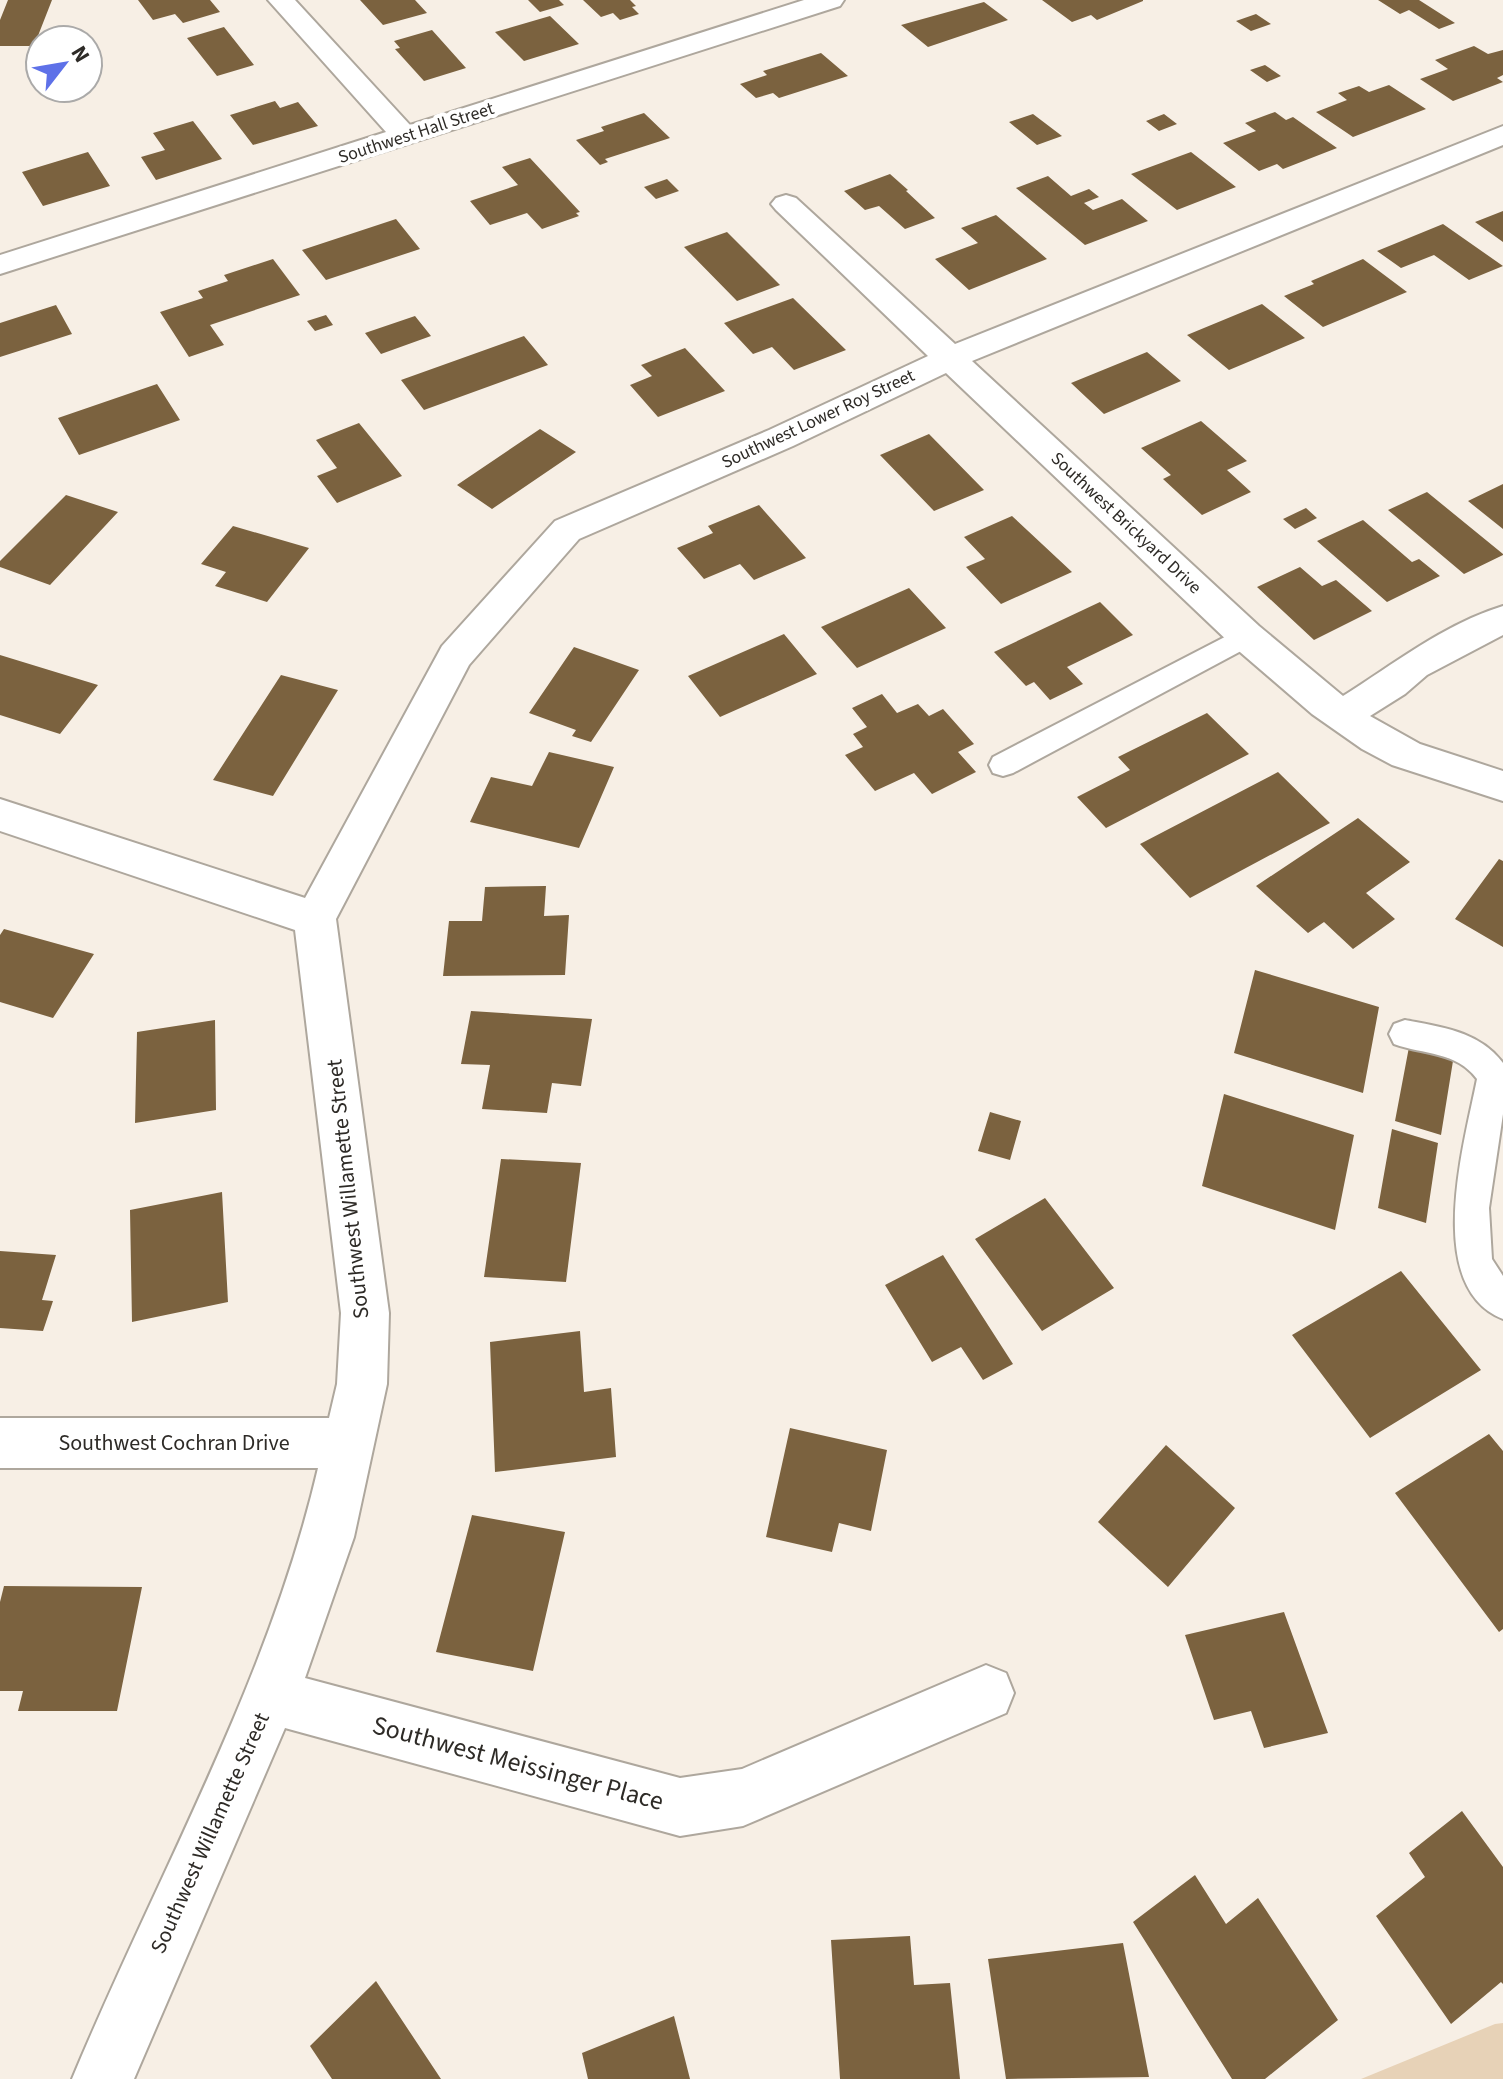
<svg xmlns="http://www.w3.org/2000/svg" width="1503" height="2079" font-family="'Source Sans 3',sans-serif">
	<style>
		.green { fill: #e7d2b7 }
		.building { fill: #7b623f }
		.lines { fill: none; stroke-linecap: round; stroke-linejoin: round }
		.lane-casing { stroke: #aea79d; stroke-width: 4 }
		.street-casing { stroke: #aea79d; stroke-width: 4 }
		.lane { fill: #fff; fill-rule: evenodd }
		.street { fill: #fff; fill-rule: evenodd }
		.labels { text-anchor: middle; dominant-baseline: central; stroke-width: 8; stroke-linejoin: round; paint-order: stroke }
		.far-street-label { font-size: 18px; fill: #2e2b27; stroke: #fff }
		.street-label { font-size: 22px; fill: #2e2b27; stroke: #fff }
		.near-street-label { font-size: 26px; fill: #2e2b27; stroke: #fff }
	</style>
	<rect width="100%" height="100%" fill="#f7efe5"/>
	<path class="green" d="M1503,2023V2079H1361L1495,2024Z"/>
	<path class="building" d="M8,0H52L34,46H0V20Z
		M138,0H210L220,12L183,23L175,14L153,20Z
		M360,0H415L427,13L383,25Z
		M528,0H559L564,5L540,12Z
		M583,0H630L636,6L632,7L639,14L620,20L613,13L601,17Z
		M1042,0H1143V1L1097,20L1091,15L1072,22Z
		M1378,0H1419L1455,23L1439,29L1409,10L1400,14Z
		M984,2L1008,20L928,47L901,25Z
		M1256,14L1271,24L1251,31L1236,21Z
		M550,16L579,44L524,61L495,32Z
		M224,27L254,65L217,76L187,38Z
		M432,30L466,68L424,81L395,49L400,48L394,41Z
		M1474,46L1488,54L1503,50V75L1497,78L1503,82L1453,101L1420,79L1448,69L1435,60Z
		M821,53L848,76L779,98L773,93L756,98L740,84L767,75L763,71Z
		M1265,65L1281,76L1267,82L1250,70Z
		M1389,85L1426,109L1353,137L1316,112L1347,100L1338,93L1359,86L1369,92Z
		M275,101L280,108L298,102L318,126L253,145L230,115Z
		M1275,112L1286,120L1293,117L1337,148L1283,169L1277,164L1259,171L1223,143L1256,131L1245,123Z
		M644,113L670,138L605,159L608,162L600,165L576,140L604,131L601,127Z
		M1033,114L1062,136L1037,145L1009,122Z
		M1164,114L1177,124L1159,131L1146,121Z
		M193,121L222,159L156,180L141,157L165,150L153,133Z
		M88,152L110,186L43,206L22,172Z
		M1191,152L1236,187L1177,210L1131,174Z
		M530,158L580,212L576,213L579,216L542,229L527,213L490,225L470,201L518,185L502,167Z
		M890,174L908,190L906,191L935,218L905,229L879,206L865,210L844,191Z
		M1048,176L1071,196L1089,189L1099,197L1084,203L1093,210L1122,199L1148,221L1085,245L1016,188Z
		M667,179L679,191L656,199L644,187Z
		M1503,211V242L1475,222Z
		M996,215L1047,259L969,290L935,259L978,243L961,228Z
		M396,219L420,249L326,280L302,250Z
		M1443,224L1503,266L1469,280L1434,255L1401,268L1377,251Z
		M727,232L780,285L737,301L684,247Z
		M273,259L300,295L210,325L224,345L189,357L160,312L203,298L198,291L228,281L224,275Z
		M1363,259L1407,292L1323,327L1284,296L1314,284L1311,281Z
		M793,298L846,350L794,370L772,347L753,354L724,323Z
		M1262,304L1305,338L1229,370L1187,335Z
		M56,305L72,334L0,357V323Z
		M326,315L333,325L315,331L307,321Z
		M415,316L431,336L381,354L365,333Z
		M524,336L548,365L424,410L401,380Z
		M685,348L725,391L658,417L630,385L652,376L641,365Z
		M1147,352L1181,381L1104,414L1071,383Z
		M157,384L180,420L79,455L58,418Z
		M1201,421L1247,461L1227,470L1251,492L1202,515L1163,479L1171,475L1141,448Z
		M359,423L402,476L337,503L317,476L337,468L316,440Z
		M540,429L576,452L492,509L457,485Z
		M929,434L984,490L934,511L880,455Z
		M1503,484V529L1468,501Z
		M1427,492L1503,554V555L1464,574L1388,510Z
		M66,495L118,512L50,585L0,567V561Z
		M759,505L806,558L754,580L740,564L704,579L677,548L713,533L708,526Z
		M1306,508L1317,518L1295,529L1283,519Z
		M1012,516L1072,572L1001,604L966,567L985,559L964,537Z
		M1363,520L1412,562L1419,559L1440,576L1387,602L1317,541Z
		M233,526L309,548L267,602L215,586L226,572L201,564Z
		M1300,567L1322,586L1336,580L1372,611L1314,640L1257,587Z
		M909,588L946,628L857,668L821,627Z
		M1100,602L1133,635L1067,667L1083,684L1050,700L1034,682L1026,686L994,652Z
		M784,634L817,674L720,717L688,676Z
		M574,647L639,670L591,742L572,736L576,730L529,713Z
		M0,655L98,685L60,734L0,715Z
		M281,675L338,690L273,796L213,780Z
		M882,694L897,713L918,704L929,716L943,709L974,744L958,752L976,772L932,794L914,773L875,791L845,755L863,747L853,734L867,727L852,708Z
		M1207,713L1249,754L1106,828L1077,797L1130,770L1118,757Z
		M549,752L614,767L579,848L470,822L491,777L532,786Z
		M1278,772L1330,823L1190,898L1140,844Z
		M1358,818L1410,862L1366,893L1395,919L1353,949L1324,922L1308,933L1256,886Z
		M1499,859L1503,861V947L1455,919Z
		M546,886L544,916L569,915L565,975L443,976L449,921H482L485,887Z
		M4,929L94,954L53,1018L0,1002V935Z
		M1255,970L1379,1007L1363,1093L1234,1053Z
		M471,1011L592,1019L581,1086L552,1083L547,1113L482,1109L490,1065L461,1064Z
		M215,1020L216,1110L135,1123L137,1032Z
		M1409,1047L1453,1061L1441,1135L1395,1121Z
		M1224,1094L1354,1135L1335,1230L1202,1186Z
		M990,1112L1021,1121L1010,1160L978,1151Z
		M1392,1129L1438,1143L1426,1223L1378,1208Z
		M501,1159L581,1163L566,1282L484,1277Z
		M222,1192L228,1302L132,1322L130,1210Z
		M1045,1198L1114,1288L1042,1331L975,1239Z
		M0,1251L56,1255L42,1300L53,1301L43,1331L0,1328Z
		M943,1255L1013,1364L983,1380L961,1347L932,1362L885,1285Z
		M1401,1271L1481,1370L1370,1438L1292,1335Z
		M580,1331L584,1392L611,1388L616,1457L495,1472L490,1342Z
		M790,1428L887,1450L871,1531L839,1523L832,1552L766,1537Z
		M1489,1434L1503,1451V1629L1499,1632L1395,1493Z
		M1166,1445L1235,1508L1168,1587L1098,1522Z
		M472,1515L565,1532L533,1671L436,1652Z
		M4,1586L142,1587L117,1711H18L23,1691H0V1602Z
		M1284,1612L1328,1733L1264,1748L1251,1711L1214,1720L1185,1635Z
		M1462,1811L1503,1867V1984L1501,1982L1451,2024L1376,1916L1425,1877L1409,1853Z
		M1195,1875L1226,1924L1258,1898L1338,2020L1265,2079H1232L1133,1922Z
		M910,1936L914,1985L950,1983L960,2079H840L831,1940Z
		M1123,1943L1149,2077L1006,2079L988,1959Z
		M376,1981L441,2079H332L310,2046Z
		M674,2016L690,2079H588L582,2053Z"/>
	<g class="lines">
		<defs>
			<path id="lane" d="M1246,626L1256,629L1259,636L1256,643L1013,773L1003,776L993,773L989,765L993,757Z
				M1405,1020C1441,1027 1479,1031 1503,1063V1114L1489,1208L1492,1259L1503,1276V1319C1422,1287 1465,1141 1477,1079C1456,1051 1424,1055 1394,1044L1389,1034L1394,1024Z"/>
			<path id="street" d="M268,0H295L410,125L804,0H844L840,6L0,274V255L386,132Z
				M1503,126V145L972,361L1259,626L1343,696C1394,664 1444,624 1503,606V635L1427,675L1405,694L1370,716L1420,744L1503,771V801L1392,765L1362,749L1312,714L1233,646L946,373L793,446L579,539L469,665L336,919L389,1313L387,1384L354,1537L305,1678L680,1778L742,1769L986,1665L1006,1673L1014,1693L1006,1713L743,1826L680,1836L285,1728L134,2079H72C156,1877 268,1683 318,1468H0V1418H329L337,1384L341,1313L295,930L0,831V799L305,898L442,646L555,521L769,430L928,356L776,210L771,204L776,198L786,195L796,198L955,344Z"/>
		</defs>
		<use href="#lane" class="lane-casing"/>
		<use href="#street" class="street-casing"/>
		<use href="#lane" class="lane"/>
		<use href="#street" class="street"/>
	</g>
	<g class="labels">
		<g class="far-street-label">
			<text transform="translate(416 133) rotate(-18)">Southwest Hall Street</text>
			<text transform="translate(818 419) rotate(-25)">Southwest Lower Roy Street</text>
			<text transform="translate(1126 523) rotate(43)">Southwest Brickyard Drive</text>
		</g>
		<g class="street-label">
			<text transform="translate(348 1189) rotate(-96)">Southwest Willamette Street</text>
			<text x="174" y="1443">Southwest Cochran Drive</text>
			<text transform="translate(210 1833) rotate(-66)">Southwest Willamette Street</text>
		</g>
		<g class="near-street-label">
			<text transform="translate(518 1763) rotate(15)">Southwest Meissinger Place</text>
		</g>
	</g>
	<g transform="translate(64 64) rotate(59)"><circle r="38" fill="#ffffff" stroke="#abaaa9" stroke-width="2"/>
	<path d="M0-6L14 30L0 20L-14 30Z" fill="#5e71e8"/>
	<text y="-12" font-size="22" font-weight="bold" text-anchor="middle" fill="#2e2b27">N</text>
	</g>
</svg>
